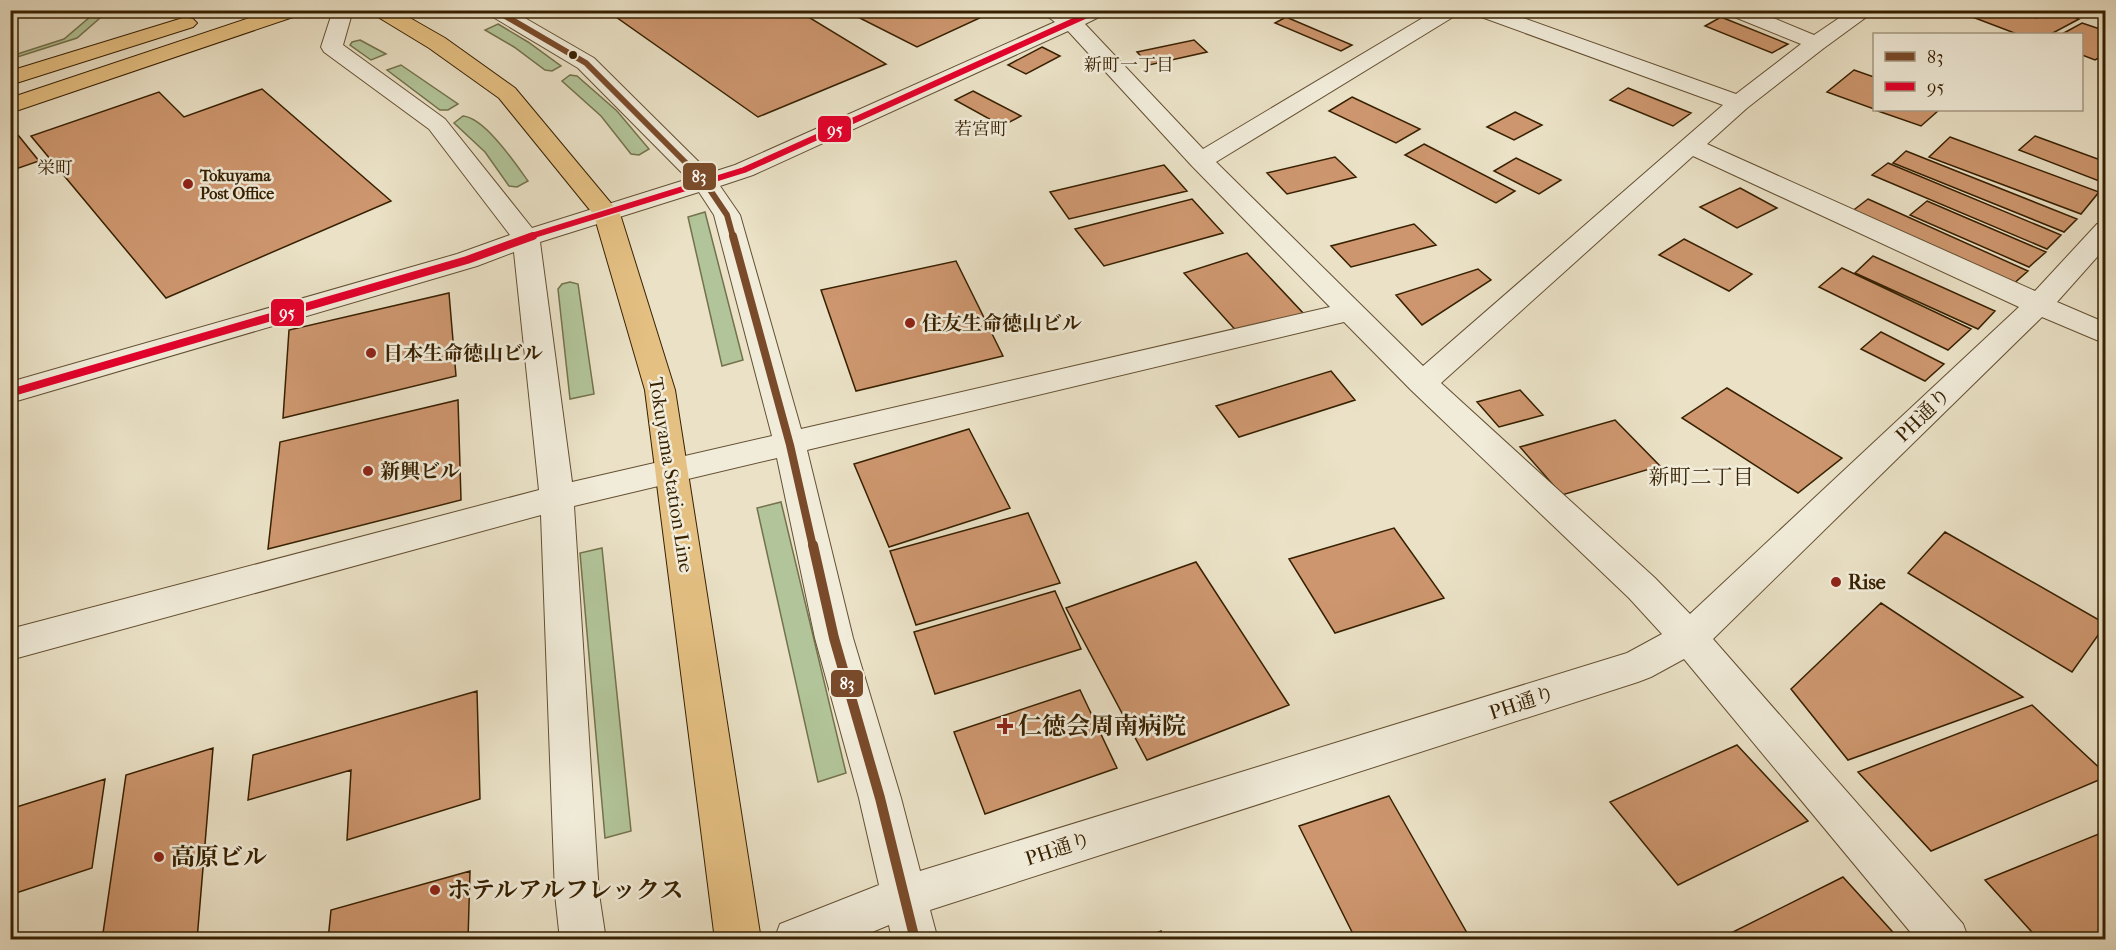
<svg xmlns="http://www.w3.org/2000/svg" width="2116" height="950" font-family="'IM FELL French Canon','Noto Serif JP',serif">
	<style>
		.green { fill: #b2c499; stroke: #74724c; stroke-width: 1.5 }
		.building { fill: #cd966e; stroke: #372000; stroke-width: 1.5 }
		.lines { fill: none; stroke-linecap: round; stroke-linejoin: round }
		.minor-casing { stroke: #645032; stroke-width: 2 }
		.major-casing { stroke: #372000; stroke-width: 2 }
		.minor { fill: #f1ecda; fill-rule: evenodd }
		.major { fill: #e5c083; fill-rule: evenodd }
		.bus-1-far2-casing { stroke: #f1ecda; stroke-width: 9 }
		.bus-1-far1-casing { stroke: #f1ecda; stroke-width: 13 }
		.bus-1-casing { stroke: #f1ecda; stroke-width: 15 }
		.bus-2-far1-casing { stroke: #f1ecda; stroke-width: 9 }
		.bus-2-casing { stroke: #f1ecda; stroke-width: 13 }
		.bus-1-far2 { stroke: #7a4b2a; stroke-width: 6 }
		.bus-1-far1 { stroke: #7a4b2a; stroke-width: 8 }
		.bus-1 { stroke: #7a4b2a; stroke-width: 10 }
		.bus-2-far1 { stroke: #e4002b; stroke-width: 6 }
		.bus-2 { stroke: #e4002b; stroke-width: 8 }
		.bus-dot { fill: #372000; stroke: #f1ecda; stroke-width: 2 }
		.poi-dot { fill: #8f2418; stroke: #f1ecda; stroke-width: 2 }
		.labels { text-anchor: middle; dominant-baseline: central; stroke-width: 5; stroke-linejoin: round; paint-order: stroke }
		.far-poi-label { font-size: 16px; font-weight: bold; fill: #372000; stroke: #f1ecda; text-anchor: start }
		.far-neighbourhood-label { font-size: 18px; fill: #372000; stroke: #f1ecda }
		.far-quarter-label { font-size: 18px; fill: #372000; stroke: #f1ecda }
		.poi-label { font-size: 20px; font-weight: bold; fill: #372000; stroke: #f1ecda; text-anchor: start }
		.street-label { font-size: 20px; fill: #372000; stroke: #f1ecda }
		.neighbourhood-label { font-size: 21px; fill: #372000; stroke: #f1ecda }
		.near-poi-label { font-size: 24px; font-weight: bold; fill: #372000; stroke: #f1ecda; text-anchor: start }
		.line-badge { stroke: #f1ecda; stroke-width: 2 }
		.badge-label { font-size: 16px; text-anchor: middle; font-weight: bold; fill: #fff }
	</style>
	<rect width="100%" height="100%" fill="#eae1c6"/>
	<filter id="stains"><feTurbulence type="fractalNoise" baseFrequency=".00333" numOctaves="4"/><feColorMatrix values="0 0 0 0 .2 0 0 0 0 .09 0 0 0 0 .02 0 0 0 .5 -.17"/></filter>
	<radialGradient id="worn" r=".72"><stop offset=".6" stop-color="#630" stop-opacity="0"/><stop offset="1" stop-color="#630" stop-opacity=".3"/></radialGradient>
	<path class="green" d="M97,11H108L77,38L11,59V56L64,39Z
		M498,24L528,42L561,66L552,71L545,70L514,47L485,30Z
		M360,40L386,54L371,60L350,45L352,42Z
		M401,65L458,104L448,110H440L387,70Z
		M570,75L577,76L617,111L649,149L639,155L631,154L601,116L562,81Z
		M463,116C485,118 515,163 528,181L517,187L509,186L485,152L454,123Z
		M705,212L743,360L722,366L688,217Z
		M570,282L578,284L594,394L570,399L558,289L562,284Z
		M781,502L846,773L818,782L757,508Z
		M602,548L631,831L605,838L580,553Z"/>
	<path class="building" d="M606,10H797L886,64L758,117Z
		M844,10H972L984,16L917,47Z
		M1607,10H1635L1623,17Z
		M1954,10H2016L2036,18L2049,10H2055L2079,19L2051,34H2017Z
		M1286,17L1352,45L1341,51L1275,23Z
		M1721,17L1788,44L1772,53L1705,26Z
		M2082,23L2106,31V54L2095,60L2082,55V34H2062Z
		M1194,40L1207,52L1149,65L1137,52Z
		M1042,47L1060,56L1026,74L1008,65Z
		M1854,70L1874,77V109L1827,92Z
		M1628,88L1691,113L1673,126L1610,100Z
		M262,89L391,201L166,298L31,136L159,92L184,117Z
		M973,91L1021,116L1002,126L955,100Z
		M1352,97L1420,129L1396,143L1329,111Z
		M1875,110H1939L1921,126Z
		M1515,112L1542,125L1514,140L1487,127Z
		M18,135L39,161L10,171V137Z
		M2035,136L2106,162V175L2099,181L2019,150Z
		M1950,137L2099,192L2081,214L1929,157Z
		M1424,144L1515,191L1496,203L1405,155Z
		M1906,151L2077,219L2064,232L1893,163Z
		M1335,157L1356,177L1287,194L1267,173Z
		M1516,158L1561,180L1539,194L1494,171Z
		M1888,163L2061,235L2047,249L1872,175Z
		M1164,165L1187,191L1069,219L1050,192Z
		M1740,188L1777,208L1737,228L1700,207Z
		M1192,199L1223,233L1104,266L1075,229Z
		M1868,199L2028,271L2012,285L1851,212Z
		M1927,201L2046,252L2029,267L1910,215Z
		M1414,224L1436,245L1351,267L1331,246Z
		M1684,239L1752,274L1729,291L1659,255Z
		M1247,253L1304,314L1240,335L1184,273Z
		M1873,256L1995,311L1978,329L1855,273Z
		M956,261L1003,356L856,391L821,290Z
		M1842,268L1971,329L1948,350L1819,287Z
		M1478,269L1491,280L1422,325L1396,295Z
		M449,293L456,376L283,418L289,330Z
		M1881,332L1944,364L1925,381L1861,349Z
		M1331,371L1355,400L1239,437L1216,406Z
		M1727,388L1842,458L1798,493L1682,418Z
		M1520,390L1543,415L1499,427L1477,402Z
		M458,400L461,500L268,549L280,442Z
		M1615,420L1660,466L1562,495L1520,447Z
		M969,429L1010,508L889,547L854,464Z
		M1028,513L1060,583L916,625L890,551Z
		M1394,528L1444,598L1335,633L1289,559Z
		M1945,532L2106,624L2072,672L1908,573Z
		M1196,562L1289,705L1147,760L1066,608Z
		M1055,591L1081,649L935,694L914,632Z
		M1881,603L2023,697L1848,760L1791,689Z
		M1080,690L1117,768L985,814L954,732Z
		M477,691L480,799L347,840L351,770L248,800L253,755Z
		M2032,705L2106,774V777L1931,851L1858,772Z
		M1737,745L1808,821L1678,885L1610,802Z
		M213,748L197,940H102L126,775Z
		M105,779L92,868L10,895V809Z
		M1389,796L1471,940H1356L1299,826Z
		M2106,831V940H2039L1985,880Z
		M470,871L468,940H328L331,910Z
		M1843,877L1900,940H1717Z
		M1161,931L1164,940H1140Z"/>
	<g class="lines">
		<defs>
			<path id="minor" d="M333,10H353L343,45L445,119L532,228L688,179L578,68L488,14L485,10H511L594,58L710,173L735,165L1055,22L1039,10H1065L1072,14L1080,10H1108L1105,14L1085,24L1203,149L1436,10H1461L1458,14L1216,162L1423,366L1723,105L1473,14L1470,10H1501L1736,94L1801,44L1727,14L1724,10H1754L1814,35L1851,10H1876L1824,48L1747,108L1707,144L2035,291L2097,224L2106,222V247L2057,302L2106,323V344L2042,317L1713,639L1963,924L1969,940H1917L1684,659L1651,677L1638,682L930,910L938,940H892L889,925L853,940H774L780,924L879,885L859,798L815,638L777,458L574,506L599,894L606,940H560L555,894L541,515L10,660V629L539,490L514,252L477,266L10,403V382L457,254L510,235L429,129L324,52L321,47ZM1068,31L1192,166L1330,307L801,429L740,215L720,186L753,175ZM1693,156L2019,307L1690,614L1655,578L1441,383ZM699,192L714,215L772,436L572,482L540,242ZM1344,322L1411,390L1629,598L1662,634L1627,653L920,871L901,798L853,638L807,450Z"/>
			<path id="major" d="M273,10H305L302,14L10,113V98Z
				M370,10H396L445,38L515,88L620,214L675,390L761,940H715L645,390L594,215L499,98L429,48L373,14Z
				M186,17L193,19L197,23L193,27L10,85V71Z"/>
		</defs>
		<use href="#minor" class="minor-casing"/>
		<use href="#major" class="major-casing"/>
		<use href="#minor" class="minor"/>
		<use href="#major" class="major"/>
		<defs>
			<path id="bus-1-far2" d="M495,10L586,63L704,181L727,215L733,237"/>
			<path id="bus-1-far1" d="M733,236L790,445L813,547"/>
			<path id="bus-1" d="M813,545L834,638L880,798L915,940"/>
			<path id="bus-2-far1" d="M528,237L744,170L1098,10"/>
			<path id="bus-2" d="M10,393L467,260L533,236"/>
		</defs>
		<use href="#bus-1-far2" class="bus-1-far2-casing"/>
		<use href="#bus-1-far1" class="bus-1-far1-casing"/>
		<use href="#bus-1" class="bus-1-casing"/>
		<use href="#bus-2-far1" class="bus-2-far1-casing"/>
		<use href="#bus-2" class="bus-2-casing"/>
		<use href="#bus-1-far2" class="bus-1-far2"/>
		<use href="#bus-1-far1" class="bus-1-far1"/>
		<use href="#bus-1" class="bus-1"/>
		<use href="#bus-2-far1" class="bus-2-far1"/>
		<use href="#bus-2" class="bus-2"/>
	</g>
	<circle class="bus-dot" cx="573" cy="55" r="5"/>
	<g class="poi-dot">
		<circle cx="188" cy="184" r="6"/>
		<circle cx="910" cy="323" r="6"/>
		<circle cx="371" cy="353" r="6"/>
		<circle cx="368" cy="471" r="6"/>
		<circle cx="1836" cy="582" r="6"/>
		<path d="M1002 717h6v6h6v6h-6v6h-6v-6h-6v-6h6z"/>
		<circle cx="159" cy="857" r="6"/>
		<circle cx="435" cy="890" r="6"/>
	</g>
	<g class="labels">
		<g class="far-poi-label">
			<text x="200" y="175">Tokuyama<tspan x="200" dy="18">Post Office</tspan></text>
		</g>
		<g class="far-neighbourhood-label">
			<text x="1129" y="65">新町一丁目</text>
		</g>
		<g class="far-quarter-label">
			<text x="981" y="129">若宮町</text>
			<text x="55" y="168">栄町</text>
		</g>
		<g class="poi-label">
			<text x="922" y="323">住友生命徳山ビル</text>
			<text x="383" y="353">日本生命徳山ビル</text>
			<text x="380" y="471">新興ビル</text>
			<text x="1848" y="582">Rise</text>
		</g>
		<g class="street-label">
			<text transform="translate(1923 415) rotate(-44)">PH通り</text>
			<text transform="translate(671 475) rotate(81)">Tokuyama Station Line</text>
			<text transform="translate(1522 703) rotate(-18)">PH通り</text>
			<text transform="translate(1058 849) rotate(-18)">PH通り</text>
		</g>
		<g class="neighbourhood-label">
			<text x="1701" y="477">新町二丁目</text>
		</g>
		<g class="near-poi-label">
			<text x="1018" y="726">仁徳会周南病院</text>
			<text x="171" y="857">高原ビル</text>
			<text x="447" y="890">ホテルアルフレックス</text>
		</g>
	</g>
	<g class="line-badge">
		<rect x="817" y="115" width="35" height="28" rx="6" fill="#e4002b"/>
		<rect x="682" y="162" width="35" height="29" rx="6" fill="#7a4b2a"/>
		<rect x="270" y="298" width="35" height="29" rx="6" fill="#e4002b"/>
		<rect x="830" y="669" width="34" height="29" rx="6" fill="#7a4b2a"/>
	</g>
	<g class="badge-label">
		<text x="835" y="135">95</text>
		<text x="699" y="182">83</text>
		<text x="287" y="318">95</text>
		<text x="847" y="689">83</text>
	</g>
	<rect width="2116" height="950" fill="none" stroke="#eae1c6" stroke-width="36"/>
	<rect x="12" y="12" width="2092" height="926" fill="none" stroke="#372000" stroke-width="3"/>
	<rect x="18" y="18" width="2080" height="914" fill="none" stroke="#372000" stroke-width="1.5"/>
	<rect x="1873" y="33" width="210" height="78" fill="#f1ecda" stroke="#a79a83" stroke-width="1.5"/>
	<rect x="1885" y="52" width="30" height="9" fill="#7a4b2a" stroke="#a79a83" stroke-width="1.5"/>
	<text x="1927" y="63" font-size="18" fill="#372000">83</text>
	<rect x="1885" y="82" width="30" height="9" fill="#e4002b" stroke="#a79a83" stroke-width="1.5"/>
	<text x="1927" y="93" font-size="18" fill="#372000">95</text>
	<rect width="100%" height="100%" filter="url(#stains)"/>
	<rect width="100%" height="100%" fill="url(#worn)"/>
</svg>
